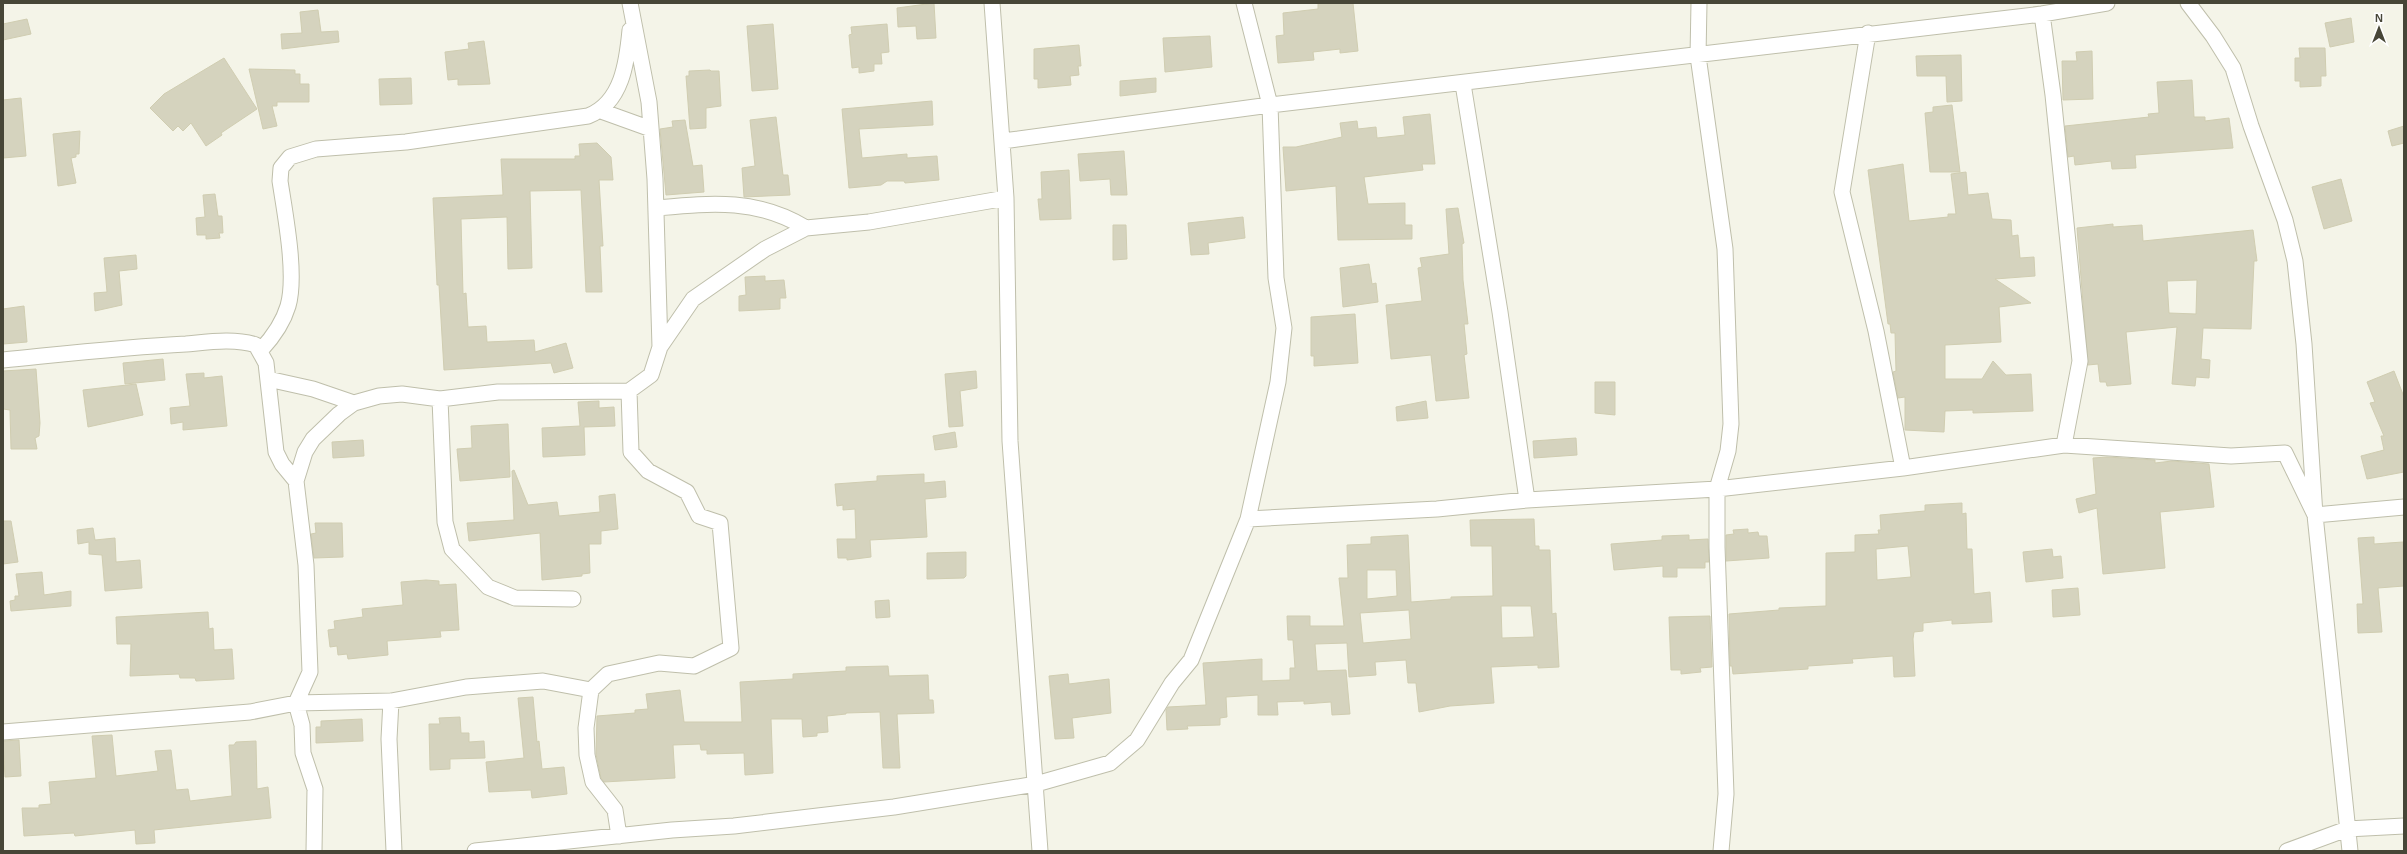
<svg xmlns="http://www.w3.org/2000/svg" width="2407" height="854" font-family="Helvetica,sans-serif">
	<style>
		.building { fill: #d5d3be; stroke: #d0cdb1; fill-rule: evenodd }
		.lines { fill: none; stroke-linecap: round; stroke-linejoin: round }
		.minor-casing { stroke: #bfbfab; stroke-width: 17 }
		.minor { stroke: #fff; stroke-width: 15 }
	</style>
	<rect width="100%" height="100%" fill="#f4f4e8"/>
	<path class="building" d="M934,3L936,38L917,39L916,26L898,27L897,8Z
		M1318,3H1353L1358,51L1340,53V49L1313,52L1314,60L1278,63L1276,36L1284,35L1283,13L1318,9Z
		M318,10L321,32L338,31L339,42L282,49L281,34L302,33L300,12Z
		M2351,18L2354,42L2330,47L2325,23Z
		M27,19L31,34L3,40V24Z
		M773,24L778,89L752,91L747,26Z
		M887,24L889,52L881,53L882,64H874V71L859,73V67L852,68L849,35L852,34L851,27Z
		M1210,36L1212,67L1165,72L1163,38Z
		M484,41L490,84L458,85V79L448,80L445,52L469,49L468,43Z
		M1079,45L1081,66H1078L1079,75L1070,76L1071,85L1038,88V79H1034V49Z
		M2299,48H2325L2326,76H2321V86L2300,87V81H2295V58H2300Z
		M2092,51L2093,99L2063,100L2062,61H2077L2076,52Z
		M1961,55L1962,101L1947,102L1946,76H1917L1916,56Z
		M224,58L257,109L221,133L222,135L206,146L191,123L183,131L178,126L173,131L150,108L164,94Z
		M249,69L295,70V74H300V84H309V102H277V106H272L277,126L263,129Z
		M710,70L711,71H719L721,106L706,108V128L690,129L686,76H689V71Z
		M411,78L412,104L380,105L379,79Z
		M1156,78V92L1120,96V81Z
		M2192,80L2194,117H2205V121L2229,118L2233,148L2135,155L2136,168L2112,169L2111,161L2075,165L2074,156L2068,157L2065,126L2149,117L2148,114L2159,113L2157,82Z
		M21,98L26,156L3,158V100Z
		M932,101L933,125L859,129L862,158L907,154V158L937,156L939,180L905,183L904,181H887L881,185L849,188L842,109Z
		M1952,105L1960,172H1930L1925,113L1933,112V107Z
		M1430,114L1435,164H1422L1423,170L1364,177L1368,204L1405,203V225H1412V239L1338,240L1336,186L1286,191L1283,147H1296L1342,137L1340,123L1357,121L1358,129L1376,127L1377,138L1405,135L1403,117Z
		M776,117L783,175H788L790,195L744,197L742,168L755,166L750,120Z
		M685,120L693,166L702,165L704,192L666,195L660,129L673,127L672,121Z
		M2404,126V143L2392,146L2388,131Z
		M80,131L79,154H76V157L71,158L76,183L58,186L53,134Z
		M597,143L611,157L613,180H599L603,246H600L602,292H586L581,190L530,191L532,268L508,269L507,217L461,219L463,294L466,293L468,327L486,326L487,342L534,340L535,352L566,343L573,368L554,373L551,363L444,370L439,285H437L433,198L503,195L501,159H575V156H580L579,144Z
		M1124,151L1127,195H1111L1110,179L1080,181L1078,154Z
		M1903,164L1909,221L1948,217V214H1956L1951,174L1966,172L1968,195L1988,193L1992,219L2011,220L2012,236L2018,235L2020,258L2034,257L2035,276L1995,279L2031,303L1999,307L2001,342L1945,345V379H1982L1993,361L2006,375L2031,374L2033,411L1973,413V410L1945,411L1944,432L1905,430V397L1898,398L1893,372L1896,371L1895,333H1891L1890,324H1888L1868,170Z
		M1069,170L1071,219L1040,220L1038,199H1042L1041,172Z
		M2341,179L2352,221L2324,229L2312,187Z
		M215,194L218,216H222L223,233H219L220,238L206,239V235H197L196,218L205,217L203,195Z
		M1458,208L1464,243L1462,244L1463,280L1468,324H1464L1467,354L1464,355L1469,398L1436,401L1431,355L1391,359L1386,305L1422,301L1418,268L1422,267L1420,258L1449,254L1446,209Z
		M1243,217L1245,238L1208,243L1209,254L1191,255L1188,223Z
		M2113,224V227L2142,225L2143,241L2253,230L2257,261H2254L2251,329L2203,328L2201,359L2210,360L2209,378L2196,377L2195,386L2172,384L2177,327L2126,332L2131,384L2107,386L2106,382H2100L2098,364L2088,365L2077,228ZM2197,280L2196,314L2169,313L2167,281Z
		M1113,225H1126L1127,259L1113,260Z
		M136,255L137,269L119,271L122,305L95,311L94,293L107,292L104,258Z
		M1369,264L1372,284L1376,283L1378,302L1343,307L1340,268Z
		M765,276V281L784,280L786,298H780V309L739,311V296L746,295L745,277Z
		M24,306L27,342L3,344V309Z
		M1355,314L1358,363L1314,366V356H1311V317Z
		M163,359L165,380L125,384L123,363Z
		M36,369L40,423L39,436L35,438L37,449H11L10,410L3,409V371Z
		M976,371L977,388L960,391L963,426L949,427L945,374Z
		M2394,371L2404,397V472L2367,479L2361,456L2384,450L2381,436H2384L2370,403L2375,402L2367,382Z
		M204,373V378L222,376L227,426L183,430V422L171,424L170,408L190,406L186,374Z
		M1595,382H1615V415L1595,413Z
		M136,384L143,415L88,427L83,390Z
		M599,401V408L614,407L615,426L584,427L585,455L543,457L542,428L580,426L578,402Z
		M1426,401L1428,418L1397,421L1396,407Z
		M508,424L510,477L460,481L457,449L472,448L471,426Z
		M955,432L957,447L935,450L933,436Z
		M1576,438L1577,455L1534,458L1533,441Z
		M363,440L364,456L333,458L332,442Z
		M2107,457L2155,460V463L2172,461L2209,464L2214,507L2160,512L2165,568L2103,574L2097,508L2079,513L2076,499L2096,494L2093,458Z
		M514,470L528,505L557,502L559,516L600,512L599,496L615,494L618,529L601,531V544H589L590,573L582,574V576L542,580L540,533L469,541L467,523L514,520L512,471Z
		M924,474V483L945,481L946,497L925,499L927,537L870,540L871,557L847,560V558H838L837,539H856L855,509L843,510V505L837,506L835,484L877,481V476Z
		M1962,503V514L1966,513L1967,549H1972L1974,594L1990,592L1992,622L1952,624V620L1923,623V631L1914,632L1913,639L1915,676L1894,677L1893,656L1852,659L1853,663L1808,666V669L1733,674L1732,666H1730L1729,614L1779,610V608L1826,606V553L1855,552V535L1879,534L1878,530H1881L1880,515L1925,511V505ZM1908,546L1911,577L1877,580L1876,549Z
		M1534,519L1535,546H1539V550H1550L1552,614L1556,613L1559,667L1538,668V665L1491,667L1494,703L1450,706L1419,712L1416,683H1408L1406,660L1375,662L1376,675L1349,677L1347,643L1315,644L1317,671L1346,670L1350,714L1332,715L1331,702L1304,704V701L1277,702L1278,715H1258V695L1226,697L1227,717L1220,718V725L1187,726L1188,729L1167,730L1166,710L1168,707L1206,705L1203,663L1262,659V681L1290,680V668H1295L1293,640H1288L1287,616H1310V626H1344L1339,578H1348L1347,545L1371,544V537L1408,535L1411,602L1451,599V597L1493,596L1492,546H1471L1470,520ZM1367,570H1396L1397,596L1367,599ZM1501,606H1531L1534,637L1502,638ZM1409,610L1411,639L1363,643L1360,613Z
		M3,521H11L18,562L3,564Z
		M315,523H342L343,557L314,558L311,534L316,533Z
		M93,528L95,540L115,538L116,562L140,560L142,588L105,591L102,555L89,554V542L78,544L77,530Z
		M1748,529V533L1758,532L1759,536H1767L1769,558L1726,561V535L1734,534L1733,530Z
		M1689,535V540L1708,539L1709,562H1705V568H1677V577H1663V566L1614,570L1611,544L1662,540V536Z
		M2374,537V544L2403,542L2404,586L2378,588L2382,632L2358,633L2357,604H2363L2358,538Z
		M2052,549L2053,557L2061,556L2063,578L2026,582L2023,552Z
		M966,552V576L964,578L927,579V553Z
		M42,572L44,595L71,591V606L11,611L10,601L15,600V596H19L16,574Z
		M426,580L439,581V585L456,584L459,630L440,631L441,637L387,641L388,655L348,659L347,654L338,655L337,646L330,647L328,630L335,629L334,621L363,617L362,609L403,605L401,582Z
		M2078,588L2080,615L2053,617L2052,590Z
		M889,600L890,617L876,618L875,601Z
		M208,612L209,629L213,628L214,650L232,649L234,679L196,681L195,678H180L179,674L130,676L131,644H117L116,617Z
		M1710,616L1712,667L1700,668L1701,672L1681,674V670H1671L1669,617Z
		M888,666L889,676L928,675L929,700H933L934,713L897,714L900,768H883L880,712L846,713V714L827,716L828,732L817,733V736L803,737L802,719H771L773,773L745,775L744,753L707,754V750H701L700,744L673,745L675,778L604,782L601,778L596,754L597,716L635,713V710L648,709L646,694L680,690L684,722H742L740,682L793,679V674L846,671V667Z
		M1068,674L1069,684L1109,679L1111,713L1072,718L1074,738L1055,739L1049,676Z
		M533,697L537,742L539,741L542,769L564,767L567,794L532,798L531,790L489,792L486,762L524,758L518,698Z
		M460,717L461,733H469V742L484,741L485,758L450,759V769L430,770L429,724H440L439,718Z
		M362,719L363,741L316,743V727H321V721Z
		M112,735L116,776L158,771L155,751L171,750L176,790L188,789L190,801L232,796L229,745H234L236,742L256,741L257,789L268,787L271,818L154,830L155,843L136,844L135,830L75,836L74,833L24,836L22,808H39V805L51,804L49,782L96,778L92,736Z
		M19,740L21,776L5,777L3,741Z"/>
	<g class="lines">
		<defs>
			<path id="minor" d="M992,3L1006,198L1010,441L1040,851
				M1699,3L1698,56L1725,249L1731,424L1728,451L1717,489V547L1726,794L1721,851
				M2188,3L2213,36L2233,68L2251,126L2285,220L2295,261L2304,344L2315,515L2350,851
				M2042,14L2053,95L2080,361L2064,445
				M1868,33L1842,192L1876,331L1903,468
				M1463,84L1500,312L1527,500
				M601,111L651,129
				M1003,141L1270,105L2042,14L2107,3
				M656,208C711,203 757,198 806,228
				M660,347L693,299L765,249L806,228L869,222L1006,198
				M261,350C273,337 283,323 288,306C297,275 285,214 280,181L281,168L290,157L316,149L406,142L588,116C622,103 627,62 630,30
				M3,360C64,354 125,347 186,344C208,342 235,338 256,345L266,363L276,452L282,464L296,481
				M268,379L313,389L354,403
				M440,399L445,522L452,549L488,587L515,598L573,599
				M1248,519L1437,509L1527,500L1717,489L1903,468L2064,445L2231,456L2285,453L2315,515L2404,507
				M391,701L389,739L394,851
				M3,732L250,712L296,703L391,701L466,687L543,681L591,690
				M619,836L615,810L593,782L587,755L586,728L591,690L608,674L659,663L694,666L731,648L720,523L699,516L687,492L648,471L631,452L629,391L651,375L660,347L655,179L649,102L630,3
				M314,851L315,789L303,753L302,725L296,703L310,672L306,565L296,481L305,452L313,439L339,414L354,403L379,396L402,394L440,399L498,392L629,391
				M475,851L672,830L734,826L894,807L1036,784L1110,763L1137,740L1172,683L1191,660L1248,519L1278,382L1284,328L1276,278L1270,105L1244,3
				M2287,851L2347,829L2404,826"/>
		</defs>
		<use href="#minor" class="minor-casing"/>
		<use href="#minor" class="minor"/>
	</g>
	<rect width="2407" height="854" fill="none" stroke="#474637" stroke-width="8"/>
	<g transform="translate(2379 28)" stroke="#ffffff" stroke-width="3" paint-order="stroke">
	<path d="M0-3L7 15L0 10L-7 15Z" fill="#474637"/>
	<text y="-6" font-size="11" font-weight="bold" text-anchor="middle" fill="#474637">N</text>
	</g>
</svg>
